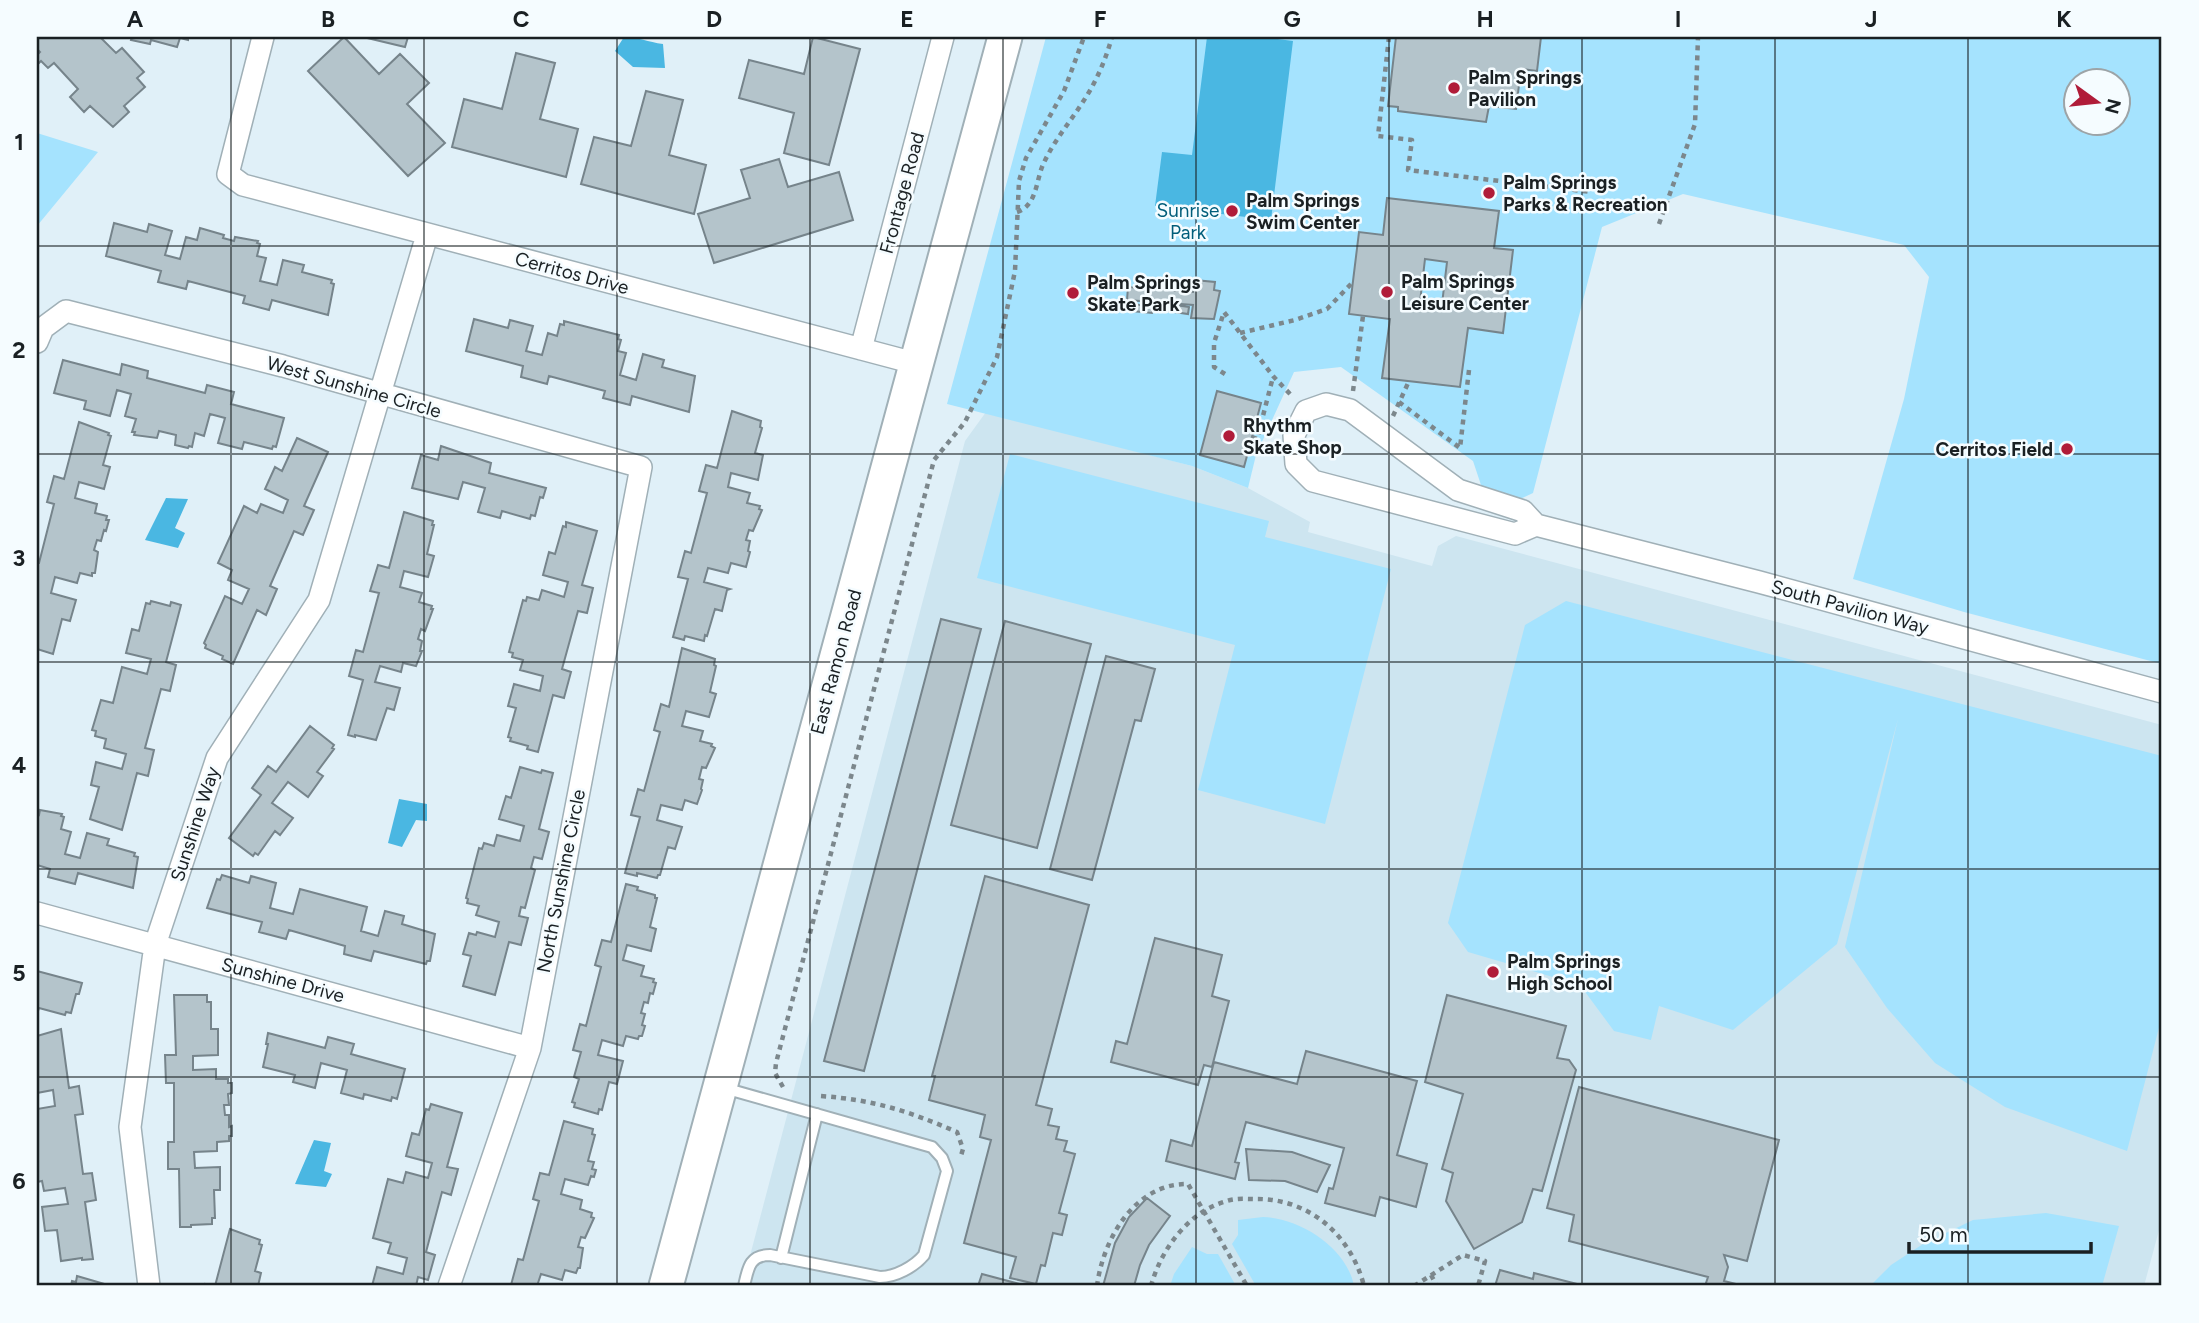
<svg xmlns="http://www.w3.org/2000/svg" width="2199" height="1323" font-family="Figtree,sans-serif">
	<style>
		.built { fill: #cde5f0 }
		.green { fill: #a5e3fe; fill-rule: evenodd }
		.water { fill: #4ab7e2 }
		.building { fill: #b4c4cb; stroke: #76848b; stroke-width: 2; fill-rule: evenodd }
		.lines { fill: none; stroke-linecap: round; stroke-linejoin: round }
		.service-casing { stroke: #a0b0b7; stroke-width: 14 }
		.minor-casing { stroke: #a0b0b7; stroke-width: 24 }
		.primary-casing { stroke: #a0b0b7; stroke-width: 37 }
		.path { stroke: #7c878c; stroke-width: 4.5; stroke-dasharray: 5 5; stroke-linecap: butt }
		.service { stroke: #fff; stroke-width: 10 }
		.minor { stroke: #fff; stroke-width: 21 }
		.primary { stroke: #fff; stroke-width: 33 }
		.grid { fill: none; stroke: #1a2023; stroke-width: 2; stroke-opacity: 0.55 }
		.poi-dot { fill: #b01c39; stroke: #f5fcff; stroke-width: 2.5 }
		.labels { text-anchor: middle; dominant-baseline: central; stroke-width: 5; stroke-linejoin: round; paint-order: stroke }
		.poi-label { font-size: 19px; font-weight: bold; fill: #1a2023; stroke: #f5fcff; text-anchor: start }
		.street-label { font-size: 19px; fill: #1a2023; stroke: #f5fcff }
		.park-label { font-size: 19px; fill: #005d7a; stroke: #f5fcff }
		.neatline { fill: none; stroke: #1a2023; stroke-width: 2.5 }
		.grid-label { font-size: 23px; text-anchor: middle; font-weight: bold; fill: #1a2023 }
	</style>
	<rect width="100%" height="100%" fill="#e0f0f8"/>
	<path class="built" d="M986,412L1192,466L1248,488L1310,522L1308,532L1432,566L1438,546L1456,536L2162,725V1219L2144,1286H742L965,441Z"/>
	<path class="green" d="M1046,37H2162V664L1964,612L1853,579L1904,399L1929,277L1904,245L1683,194L1602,227L1533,493L1520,499L1482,488L1473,461L1341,367L1294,372L1256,455L1248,488L1192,466L947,404ZM2076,80H2118V122H2076Z
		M37,133L98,152L37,226Z
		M1010,454L1269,521L1265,537L1391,569L1325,824L1198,790L1235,645L977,578Z
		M1566,601L2162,756V1016L2127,1151L2005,1107L1935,1063L1887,1008L1845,947L1898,719L1837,944L1733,1030L1659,1006L1651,1040L1614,1031L1580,985L1468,952L1448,923L1525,625Z
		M2046,1213L2119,1226L2102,1286H1870L1891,1265L1923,1244L1973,1220Z
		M1263,1217C1300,1218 1347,1248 1354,1286H1256L1232,1244L1238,1235V1220Z
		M1192,1247L1207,1254H1218L1236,1286H1170L1174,1274Z"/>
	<path class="water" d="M624,37C638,37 648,42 663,44L665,68L633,67L615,51Z
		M1207,37H1262L1293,41L1271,220L1155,206L1162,152L1192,155Z
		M166,498L188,499L175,528L185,533L178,548L145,540Z
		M399,799L427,804V821L416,820L402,847L388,843Z
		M314,1140L331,1143L324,1171L332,1174L326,1187L295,1184Z"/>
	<path class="building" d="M37,37H100L116,53L122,48L144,72L137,78L145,87L124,106L129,112L113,127L90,106L84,112L70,97L78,89L54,63L48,68L41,61L39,63L37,60V55L40,52L37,49Z
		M132,37H188V40L180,38L177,47L151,40L150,44L131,40Z
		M344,37L379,74L400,54L429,83L407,104L445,143L408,176L308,71Z
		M363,37H408L405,47Z
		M813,37L860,49L829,165L784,153L794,113L739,98L749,60L804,74Z
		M1396,37H1541L1537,71L1521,69L1516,109L1489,106L1486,122L1398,111V107L1388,106Z
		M516,53L555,63L540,119L578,129L566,177L452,147L464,99L502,109Z
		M646,91L683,100L669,155L706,165L694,214L581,184L594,137L631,146Z
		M779,159L788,187L839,172L853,220L714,263L698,214L750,198L741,170Z
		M1387,198L1499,211L1494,248L1513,250L1503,333L1468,328L1460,387L1382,378L1390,319L1349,314L1359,232L1383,235ZM1425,259L1447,262L1442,304L1420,302Z
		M114,223L147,232L149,224L172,231L165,255L180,259L186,237L197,240L200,228L224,235L223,238L234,241L235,237L258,241L257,243L260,244L257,256L266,258L260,281L277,285L283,260L304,265L302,272L332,280L331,283L334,284L328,315L272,300L269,310L243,303L245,296L188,281L186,289L158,282L161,271L106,256Z
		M1138,278L1159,281L1158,287L1137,285Z
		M1194,280L1215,282L1214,290L1220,291L1214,319L1191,318L1193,305L1127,300L1128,287L1193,292Z
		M1170,281L1190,283V290L1169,287Z
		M1133,304L1153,307L1152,313L1132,311Z
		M1168,304L1189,307L1188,314L1167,311Z
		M474,319L508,328L510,320L533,326L526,351L542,355L548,333L557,336L560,324L564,325V321L619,335L618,339L621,340L618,351L626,353L620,375L636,380L643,354L664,360L662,367L695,376L689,412L632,396L630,405L603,398L605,391L549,376L547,384L521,377L523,366L466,351Z
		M63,360L120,375L122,364L148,371L147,378L205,393L207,385L234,392L231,404L284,418L276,447L273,446L272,449L244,442L242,449L218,443L225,418L210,414L204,436L195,433L192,447L189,446L188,448L175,445L176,435L159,431L157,438L134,435L135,432H132L136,419L125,416L131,394L117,390L110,416L84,409L86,401L54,393Z
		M1217,391L1261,403L1244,467L1200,455Z
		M732,411L761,421L760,427L762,428L755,453L763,455L758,480L731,473L728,487L750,493L747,503L760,506L759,509L762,510L753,531L749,530L746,540L750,541L748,551L750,552L746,567L731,563L728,573L708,568L704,582L730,589L727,590L722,611L715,609L707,636L705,635L704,641L685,636L684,640L673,637L688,579L678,577L685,551L691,553L707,493L699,491L706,465L717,468Z
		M79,422L109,433L108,435L111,436L103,465L110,467L104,489L79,482L75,498L97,504L95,513L107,516L106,520H109L106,531L104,530L101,541L97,540L94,550L98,552L95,573H92V576L80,573L77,583L55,577L51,593L76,600L70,621L62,619L53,654L37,649V563H39L54,504L47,502L54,476L64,479Z
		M297,438L328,452L304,506L314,510L303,535L294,531L270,586L277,589L266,615L257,610L233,664L222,659L223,656L205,648L206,645L204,643L225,596L242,604L249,589L228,580L232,570L218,563L244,506L257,513L261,504L283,513L288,500L265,489L275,467L282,471Z
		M441,446L491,463L489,473L546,488L543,498L540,497L535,516L531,515L530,519L502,511L500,518L478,512L485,488L463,482L458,499L412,488L421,455L438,460Z
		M404,512L433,521L432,525H434L427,554L434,556L428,577L404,571L400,587L422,593L419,602L432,606L431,609H433L425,631L421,629L418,639L422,641L420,651H422L416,666L403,663L401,672L380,666L375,682L400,688L394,710L387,708L376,740L355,735V737L348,735L363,680L349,676L356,650L363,652L379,593L370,591L378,565L389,568Z
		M566,522L597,531L582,585L593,588L587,613L578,611L562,669L571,672L564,698L553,695L538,752L527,749L528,746L510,741L511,738L508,737L516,708L508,706L514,684L540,691L543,676L520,670L523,660L512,657L513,653L509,652L523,600L526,601L527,597L539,600L542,590L564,597L568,582L543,575L549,552L555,554L563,526L566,527Z
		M151,601L170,606L171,602L181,605L166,662L176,665L170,691L161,689L145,748L154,750L148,776L137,773L122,830L90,819L99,787L91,785L96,762L122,769L126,754L104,748L106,739L95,736L96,731L92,730L101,700L113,703L122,667L147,674L151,659L126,653L132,629L139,631L146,603L150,604Z
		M941,619L981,629L864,1071L824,1061Z
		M1005,621L1091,644L1037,848L951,825Z
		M682,648L715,659L714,665L716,666L710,692L716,694L709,717L686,711L682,726L703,731L700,741L712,744L711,746L715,748L706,768L702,767L699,779L703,780L701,789L702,790L697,804L685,800L682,810L661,805L657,820L682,827L675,849L668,847L660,875H658L657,878L637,873V876L625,873L640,817L631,815L638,789L644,791L660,732L654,730L661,704L669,707Z
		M1106,656L1155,669L1141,721L1135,720L1092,880L1050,869Z
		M310,726L334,745L332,748L334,749L317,772L323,776L308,797L288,782L272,803L293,818L280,835L275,831L258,855L255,853L253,856L229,838L261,795L252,788L268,766L276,772Z
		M520,767L541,773L542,770L553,773L539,829L549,832L542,859L534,857L531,868L535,870L525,908L521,907L519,916L528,918L521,945L509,942L495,995L463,986L471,956L463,954L469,933L476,935L477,932L495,937L499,922L476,915L479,906L467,903L468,899L466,898L479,848L482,849L484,843L494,846L497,835L520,841L524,826L499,819L506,796L511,798Z
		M40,810L62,814L61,816L64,817L61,829L71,832L65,854L80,858L87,833L109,839L107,845L135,853L134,856L138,857L133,888L78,873L75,884L48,877L50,869L37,865V814L39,815Z
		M222,875L249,883L251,876L276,883L270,908L293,914L300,889L367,907L361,931L378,936L385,911L404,916L402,924L435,934L430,961H427L426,964L374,951L371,961L344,954L345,946L289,930L286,939L259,932L262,922L207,908L217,879L220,880Z
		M985,876L1089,905L1036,1105L1052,1109L1048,1125L1059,1127L1056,1139L1067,1141L1064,1151L1075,1154L1059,1213L1067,1215L1062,1235L1053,1233L1045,1266L1041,1265L1036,1284L1010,1278L1016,1257L964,1243L991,1140L980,1137L985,1115L929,1100L935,1076H932Z
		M626,884L638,887L637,890L655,895V898H657L650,927L656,929L651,951L627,945L623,960L644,966L641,976L654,979L653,982L656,983L653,994L650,993L648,1003L644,1002L641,1013L645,1014L642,1025L645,1026L642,1036H639L638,1039L626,1036L623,1046L602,1040L598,1055L623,1061L617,1084L609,1082L602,1110L599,1109L598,1114L574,1107L575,1103L572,1102L579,1079L574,1077L581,1052L573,1050L580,1024L586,1026L601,967L595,965L602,940L611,942Z
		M1155,938L1222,955L1212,996L1229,1001L1212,1067L1204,1065L1198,1085L1111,1062L1116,1041L1127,1044Z
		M37,971L82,983L79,994H76L71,1013L66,1012L65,1015L39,1008L37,1014Z
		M174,995H207V1002H211V1029H218V1055L193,1056V1070L216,1069V1079H228V1083H232V1093L228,1094L229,1105H224L225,1115H229V1127L232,1126V1136H229V1141L217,1142V1151L194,1152L195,1168L220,1167V1190H214L215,1218H212V1224L191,1225V1227H180L179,1169H168V1142H174V1083H166L165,1055H176Z
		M1447,995L1566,1026L1557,1058L1569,1060L1576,1070L1542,1191L1533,1189L1522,1222L1474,1249L1446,1201L1453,1173L1442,1169L1463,1094L1425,1082Z
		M61,1029L69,1088L79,1086L83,1114L75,1115L83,1174L92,1173L96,1200L85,1202L93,1259L82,1260V1258L61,1261L57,1230L45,1231L42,1207L68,1204L65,1188L44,1191L42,1181L37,1182V1109L55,1106L53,1090L37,1093V1036Z
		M268,1033L325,1048L328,1037L354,1044L351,1054L405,1069L397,1099L392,1097L391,1101L364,1094L363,1099L341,1093L347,1070L321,1063L315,1088L293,1082L295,1075L263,1067L268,1044H266Z
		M1306,1051L1417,1081L1397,1155L1427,1164L1416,1207L1380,1197L1375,1216L1325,1203L1329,1188L1333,1189L1344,1148L1246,1122L1235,1162L1239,1163L1235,1179L1166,1161L1171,1140L1192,1146L1214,1062L1297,1084Z
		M1579,1087L1779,1140L1747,1261L1724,1255L1728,1267L1724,1281L1744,1286H1705L1708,1277L1569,1241L1574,1215L1547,1208Z
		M431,1104L462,1113L447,1167L458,1169L451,1195L442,1192L426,1252L435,1255L428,1280L418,1277L416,1286H372L377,1267L403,1274L407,1258L388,1253L391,1243L373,1238L388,1179L403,1183L406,1172L428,1178L432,1163L406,1156L412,1133L419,1135L426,1109L429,1110Z
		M564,1121L593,1129L592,1134L595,1135L588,1161L594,1162L592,1169L596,1170L594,1177L591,1176L588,1185L565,1179L561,1194L582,1200L580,1209L592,1213L591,1217L594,1218L585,1238L581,1237L578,1247L583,1248L580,1268H578L576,1273L565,1270L562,1280L541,1274L537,1286L511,1285L518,1259L523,1260L539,1201L533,1199L540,1173L549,1175Z
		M1246,1149L1292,1152L1330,1165L1317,1192L1285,1181L1249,1180Z
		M1147,1198L1170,1216L1149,1245L1140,1265L1134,1286H1103L1115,1243L1129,1217Z
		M230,1229L260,1240L259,1244L262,1245L255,1271L261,1273L258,1286H204L205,1284L215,1286Z
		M1500,1270L1533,1279L1534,1273L1585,1286H1495Z
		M982,1274L1027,1286H978Z
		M77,1276L108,1285V1286H71L72,1281L76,1282Z"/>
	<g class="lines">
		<defs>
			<path id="service" d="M724,1088L932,1147L942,1158L947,1171L924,1255C914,1267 895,1277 880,1277L770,1255C749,1255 748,1269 744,1286
				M781,1258L817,1114"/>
			<path id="minor" d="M263,37L228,174L243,185L918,364
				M37,342L43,328L66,311L283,366L641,467L530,1048L449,1286
				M861,349L943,37
				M1536,525L1515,534L1313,481L1296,464L1294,435L1306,411L1326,404L1350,410L1458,490L1523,511L1536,525L1759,582L2162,692
				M37,913L530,1048
				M149,1286L130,1127L155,945L217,758L319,600L427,235"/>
			<path id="primary" d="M666,1286L1005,37"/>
		</defs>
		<use href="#service" class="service-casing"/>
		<use href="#minor" class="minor-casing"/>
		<use href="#primary" class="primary-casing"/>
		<path class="path" d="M1389,37L1378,136L1412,140L1408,170L1591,192
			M1017,212C1036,206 1036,183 1042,167C1053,141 1072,120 1086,97C1098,78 1106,58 1112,37
			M1659,224L1695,124L1698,37
			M1240,333L1295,320L1327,309L1353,282
			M1225,374L1214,367V343L1224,312L1273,376L1291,395
			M1353,391L1363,316
			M1399,402L1460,448L1469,370
			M1393,416L1409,381
			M1252,437L1257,439L1273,377
			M783,1087L775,1073L776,1063L934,460L965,422L997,357L1015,271L1019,181L1026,158L1064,91L1084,37
			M821,1096C875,1100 908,1111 957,1132L963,1149L960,1159
			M1431,1275L1437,1286
			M1097,1286C1103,1239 1135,1183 1188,1184L1247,1286
			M1151,1286C1161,1249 1189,1211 1227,1201C1236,1198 1246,1199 1255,1199C1309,1198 1351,1235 1364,1286
			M1414,1286L1463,1255L1485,1261L1478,1286"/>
		<use href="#service" class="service"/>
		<use href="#minor" class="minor"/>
		<use href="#primary" class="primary"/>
	</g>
	<path class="grid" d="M231,37V1286M424,37V1286M617,37V1286M810,37V1286M1003,37V1286M1196,37V1286M1389,37V1286M1582,37V1286M1775,37V1286M1968,37V1286M37,246H2162M37,454H2162M37,662H2162M37,869H2162M37,1077H2162"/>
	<g class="poi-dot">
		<circle cx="1454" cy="88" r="7"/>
		<circle cx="1489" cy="193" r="7"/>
		<circle cx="1232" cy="211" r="7"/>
		<circle cx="1387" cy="292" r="7"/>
		<circle cx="1073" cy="293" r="7"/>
		<circle cx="1229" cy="436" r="7"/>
		<circle cx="2067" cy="449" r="7"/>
		<circle cx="1493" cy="972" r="7"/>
	</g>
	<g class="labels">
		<g class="poi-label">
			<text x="1468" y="77">Palm Springs<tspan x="1468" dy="22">Pavilion</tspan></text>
			<text x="1503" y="182">Palm Springs<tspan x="1503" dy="22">Parks &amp; Recreation</tspan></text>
			<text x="1246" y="200">Palm Springs<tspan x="1246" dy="22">Swim Center</tspan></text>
			<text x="1401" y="281">Palm Springs<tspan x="1401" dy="22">Leisure Center</tspan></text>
			<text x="1087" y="282">Palm Springs<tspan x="1087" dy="22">Skate Park</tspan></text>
			<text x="1243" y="425">Rhythm<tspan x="1243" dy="22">Skate Shop</tspan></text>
			<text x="2053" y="449" text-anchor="end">Cerritos Field</text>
			<text x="1507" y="961">Palm Springs<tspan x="1507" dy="22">High School</tspan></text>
		</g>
		<g class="street-label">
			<text transform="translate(902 193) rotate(-75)">Frontage Road</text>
			<text transform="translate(572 273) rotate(15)">Cerritos Drive</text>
			<text transform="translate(354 387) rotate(16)">West Sunshine Circle</text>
			<text transform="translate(1850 607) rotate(15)">South Pavilion Way</text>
			<text transform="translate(836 662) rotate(-75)">East Ramon Road</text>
			<text transform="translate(195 824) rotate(-72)">Sunshine Way</text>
			<text transform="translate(561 881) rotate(-79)">North Sunshine Circle</text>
			<text transform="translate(283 980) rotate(15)">Sunshine Drive</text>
		</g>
		<g class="park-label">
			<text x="1188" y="210">Sunrise<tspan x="1188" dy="22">Park</tspan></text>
		</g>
	</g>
	<rect width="2199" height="1323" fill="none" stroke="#f5fcff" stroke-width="77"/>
	<g transform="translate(2097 102) rotate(105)"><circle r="33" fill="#f5fcff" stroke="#9da4a7" stroke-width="2"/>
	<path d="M0-5L12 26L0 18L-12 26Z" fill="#b01c39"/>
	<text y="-10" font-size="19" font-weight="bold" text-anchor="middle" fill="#1a2023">N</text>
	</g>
	<path d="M1909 1242v10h182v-10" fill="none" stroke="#1a2023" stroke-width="3.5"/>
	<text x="1919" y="1242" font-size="21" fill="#1a2023" stroke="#f5fcff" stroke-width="5" paint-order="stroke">50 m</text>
	<rect x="38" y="38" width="2122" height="1246" class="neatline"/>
	<g class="grid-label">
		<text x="135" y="27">A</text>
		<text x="328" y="27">B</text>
		<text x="521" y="27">C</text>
		<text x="714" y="27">D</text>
		<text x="907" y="27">E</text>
		<text x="1100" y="27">F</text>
		<text x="1292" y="27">G</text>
		<text x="1485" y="27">H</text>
		<text x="1678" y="27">I</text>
		<text x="1871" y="27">J</text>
		<text x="2064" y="27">K</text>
		<text x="19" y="150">1</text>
		<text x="19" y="358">2</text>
		<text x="19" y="566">3</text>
		<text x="19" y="773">4</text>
		<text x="19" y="981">5</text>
		<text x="19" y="1189">6</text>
	</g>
</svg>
